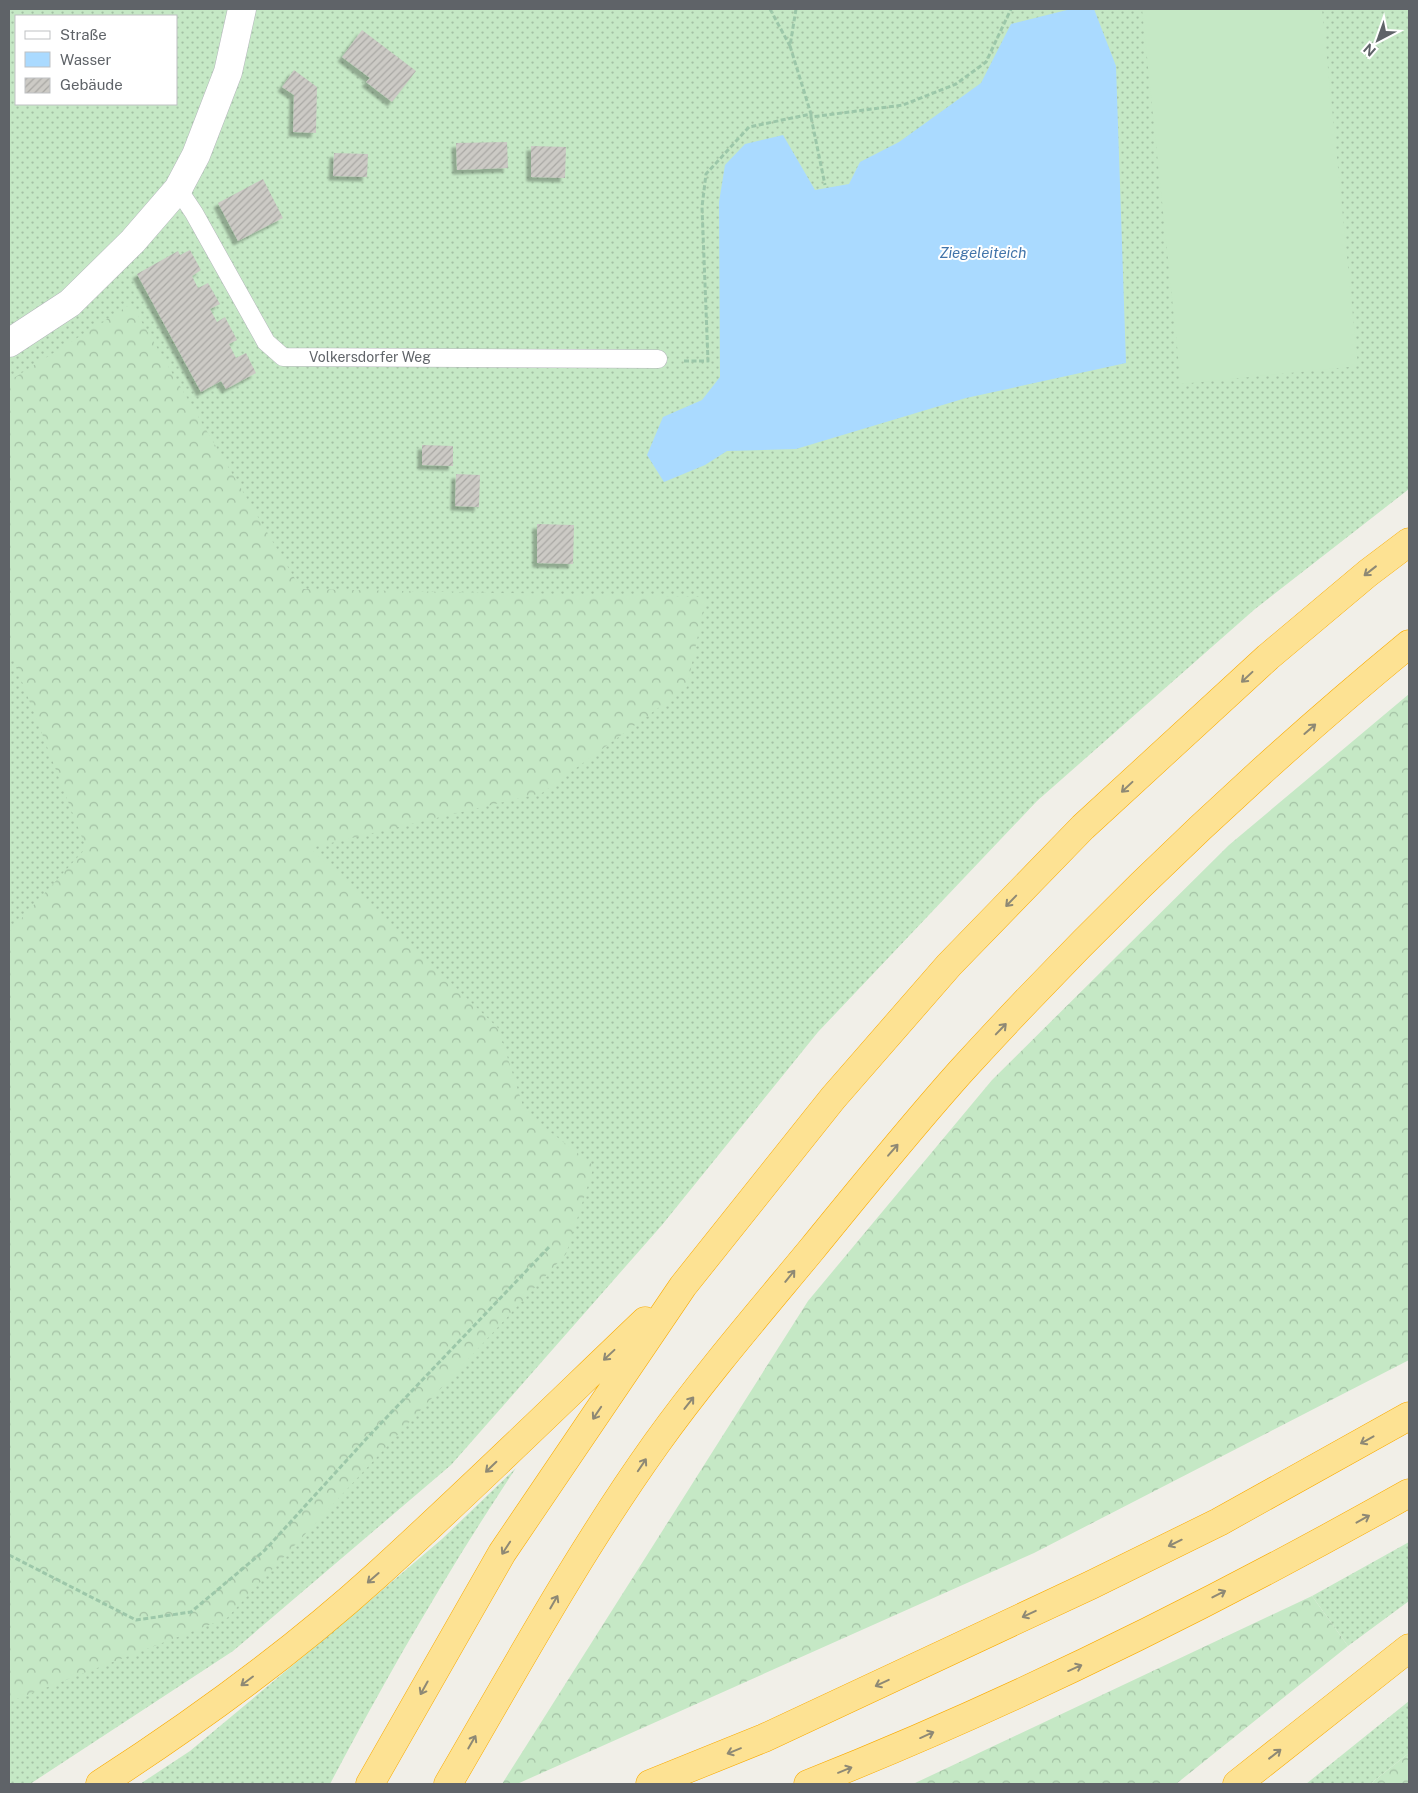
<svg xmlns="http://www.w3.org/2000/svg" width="1418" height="1793" font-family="'Public Sans',sans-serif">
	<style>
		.grass { fill: url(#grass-dots); fill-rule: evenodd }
		.forest { fill: url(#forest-crowns) }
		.garden { fill: #c5e8c5 }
		.water { fill: #aadaff }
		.building { fill: url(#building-hatch); filter: url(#shadow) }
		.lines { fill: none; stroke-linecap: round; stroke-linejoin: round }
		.lane-casing { stroke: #b5b8bc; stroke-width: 19 }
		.street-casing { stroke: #b5b8bc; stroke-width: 29 }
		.highway-casing { stroke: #f9ab00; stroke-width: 29 }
		.path { stroke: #9cc7a9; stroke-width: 3; stroke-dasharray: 5 2.5; stroke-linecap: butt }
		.lane { stroke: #fff; stroke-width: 18 }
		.street { stroke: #fff; stroke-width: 28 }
		.highway { stroke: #fde293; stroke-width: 28 }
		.oneway { stroke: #8e8975 }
		.labels { text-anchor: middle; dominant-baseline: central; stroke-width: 4; stroke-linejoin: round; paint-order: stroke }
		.street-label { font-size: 14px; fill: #5f6368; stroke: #fff }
		.water-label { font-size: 15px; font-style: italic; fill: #4174aa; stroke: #fff }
	</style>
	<defs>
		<pattern id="grass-dots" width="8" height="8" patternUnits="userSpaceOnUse" patternTransform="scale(1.25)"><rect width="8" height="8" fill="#c5e8c5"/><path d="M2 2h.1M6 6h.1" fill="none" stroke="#a3c0a4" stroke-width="1.8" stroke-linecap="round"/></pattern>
		<pattern id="forest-crowns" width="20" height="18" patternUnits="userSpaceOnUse" patternTransform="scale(1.25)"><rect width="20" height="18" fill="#c5e8c5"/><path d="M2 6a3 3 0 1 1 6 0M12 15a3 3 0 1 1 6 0" fill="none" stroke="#a3c0a4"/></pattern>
		<pattern id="building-hatch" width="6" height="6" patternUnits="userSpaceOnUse" patternTransform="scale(1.25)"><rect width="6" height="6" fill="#cccac5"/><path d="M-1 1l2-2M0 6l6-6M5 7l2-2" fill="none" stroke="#a9a8a4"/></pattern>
		<filter id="shadow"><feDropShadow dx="-4.5" dy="4.5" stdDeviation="1" flood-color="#0004"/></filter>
	</defs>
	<rect width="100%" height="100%" fill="#f1efe8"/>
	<path class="grass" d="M9,9H1409V489L1255,609L1037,801L818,1032L662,1225L451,1465L233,1651L30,1784H9ZM16,16H176V104H16Z
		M516,1468C448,1570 387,1676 330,1784H140L190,1751L353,1615L442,1539Z
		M1409,1542V1601L1348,1646L1312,1596Z
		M1409,1701V1753L1370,1784H1306Z"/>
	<path class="forest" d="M131,304L301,589L706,597L687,687L542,793L310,848L498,1028L525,1112L594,1166L566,1254L227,1618L9,1702V932L86,848L9,648V381Z
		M1409,694V1360L1034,1553L517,1784H502L808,1301L992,1080L1229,845Z
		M1312,1596L1348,1646L1176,1784H913Z
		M1409,1753V1784H1370Z"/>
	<path class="garden" d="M1142,9H1322L1358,366L1181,384Z"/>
	<path class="water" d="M1071,9H1094L1116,66L1126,363L966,398L796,449L727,451L705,465L664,482L647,455L663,417L702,400L720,377L719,202L725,165L745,144L783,135L815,190L849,184L860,162L899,142L981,83L1011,24Z"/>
	<path class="building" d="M362,30L416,71L392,102L366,82L370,78L342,57Z
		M294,70L317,87L316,133L293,132L294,95L282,87Z
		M507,142L508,168L457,170L456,143Z
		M531,146L566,147L565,178L531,177Z
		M334,153L368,154L367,177L333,176Z
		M263,179L283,218L238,241L218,203Z
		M190,250L201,270L192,276L198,288L208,283L220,304L210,309L217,322L225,317L237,340L229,344L236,358L246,353L256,373L226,389L221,381L201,392L137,274L178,251L180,255Z
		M422,445L453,446V466L422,465Z
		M456,474L480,475L479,507L455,506Z
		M537,524L574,525L573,564L537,563Z"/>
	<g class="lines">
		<defs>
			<path id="lane" d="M178,189L194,213L266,342L283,357L658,359"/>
			<path id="street" d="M9,343L70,303L133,241L178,189L196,155L228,72L242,9"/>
			<path id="highway" d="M100,1784C196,1722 291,1653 377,1575C468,1492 556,1406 645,1321
				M370,1784L502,1553L683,1286L833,1098L949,965L1083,827L1268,657L1368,573L1409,542
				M448,1784C515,1669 579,1552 656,1444C704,1377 759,1313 812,1249C861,1189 910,1128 962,1070C1101,918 1250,775 1409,644
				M650,1784L764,1738L1091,1585L1219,1522L1409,1416
				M808,1784C1015,1702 1215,1602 1409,1493
				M1237,1784L1409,1648"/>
		</defs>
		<use href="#lane" class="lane-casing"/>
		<use href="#street" class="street-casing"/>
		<use href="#highway" class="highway-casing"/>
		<path class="path" d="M770,9L790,46
			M796,9L790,46L811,114
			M811,117L825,185
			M684,361H708L702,207L706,174L749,127L811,114V117L903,105L956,84L986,62L1011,9
			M9,1555L136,1620L191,1612L265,1550L367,1438L550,1246"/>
		<use href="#lane" class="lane"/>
		<use href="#street" class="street"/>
		<use href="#highway" class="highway"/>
	</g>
	<defs><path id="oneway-shaft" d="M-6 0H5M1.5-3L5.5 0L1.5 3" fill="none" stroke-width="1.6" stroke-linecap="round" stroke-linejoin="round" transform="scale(1.25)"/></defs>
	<g class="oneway">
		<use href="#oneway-shaft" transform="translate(1370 571) rotate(142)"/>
		<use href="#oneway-shaft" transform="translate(1247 677) rotate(137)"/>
		<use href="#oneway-shaft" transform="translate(1310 729) rotate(-41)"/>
		<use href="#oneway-shaft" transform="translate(1127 787) rotate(137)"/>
		<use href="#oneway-shaft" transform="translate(1011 901) rotate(134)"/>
		<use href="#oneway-shaft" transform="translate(1001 1029) rotate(-46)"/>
		<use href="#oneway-shaft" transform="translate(893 1150) rotate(-49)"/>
		<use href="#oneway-shaft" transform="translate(790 1276) rotate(-51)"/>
		<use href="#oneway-shaft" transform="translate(609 1355) rotate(137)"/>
		<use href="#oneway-shaft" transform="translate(689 1403) rotate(-52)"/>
		<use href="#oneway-shaft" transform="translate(597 1413) rotate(124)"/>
		<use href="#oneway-shaft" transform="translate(1367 1440) rotate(151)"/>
		<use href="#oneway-shaft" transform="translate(642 1465) rotate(-56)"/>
		<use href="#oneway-shaft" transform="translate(491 1467) rotate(136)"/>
		<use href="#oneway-shaft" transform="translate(1363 1519) rotate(-29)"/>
		<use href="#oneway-shaft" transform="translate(1175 1543) rotate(154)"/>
		<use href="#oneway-shaft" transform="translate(506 1548) rotate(123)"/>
		<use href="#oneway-shaft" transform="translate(373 1578) rotate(139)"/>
		<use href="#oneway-shaft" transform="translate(1219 1594) rotate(-27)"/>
		<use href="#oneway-shaft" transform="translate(554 1602) rotate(-60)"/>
		<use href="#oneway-shaft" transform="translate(1029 1614) rotate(155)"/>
		<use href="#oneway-shaft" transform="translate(1075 1668) rotate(-24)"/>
		<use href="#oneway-shaft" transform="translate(247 1681) rotate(143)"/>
		<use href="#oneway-shaft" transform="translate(882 1683) rotate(155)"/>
		<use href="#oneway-shaft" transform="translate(424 1688) rotate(119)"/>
		<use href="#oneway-shaft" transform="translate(927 1735) rotate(-24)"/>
		<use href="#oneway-shaft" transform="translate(472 1742) rotate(-60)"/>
		<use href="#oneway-shaft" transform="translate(734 1751) rotate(158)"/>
		<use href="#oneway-shaft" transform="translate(1275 1754) rotate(-38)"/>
		<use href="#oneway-shaft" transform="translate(845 1770) rotate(-22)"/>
	</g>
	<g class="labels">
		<g class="street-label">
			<text x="370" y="357">Volkersdorfer Weg</text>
		</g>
		<g class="water-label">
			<text x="983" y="252">Ziegeleiteich</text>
		</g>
	</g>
	<rect width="1418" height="1793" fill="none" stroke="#5f6368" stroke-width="20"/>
	<rect x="15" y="15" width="162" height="90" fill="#ffffff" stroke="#bfc1c3"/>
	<rect x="25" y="31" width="25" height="8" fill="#ffffff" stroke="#bfc1c3"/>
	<text x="60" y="40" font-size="15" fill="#5f6368">Straße</text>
	<rect x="25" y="52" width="25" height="15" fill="#aadaff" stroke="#bfc1c3"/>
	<text x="60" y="65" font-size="15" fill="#5f6368">Wasser</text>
	<rect x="25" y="78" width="25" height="15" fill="url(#building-hatch)" stroke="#bfc1c3"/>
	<text x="60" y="90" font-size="15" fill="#5f6368">Gebäude</text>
	<g transform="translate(1378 40) rotate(221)" stroke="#ffffff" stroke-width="4" paint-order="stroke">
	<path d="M0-4L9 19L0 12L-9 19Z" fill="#5f6368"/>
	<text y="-8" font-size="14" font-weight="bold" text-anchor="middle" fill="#5f6368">N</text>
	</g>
</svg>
